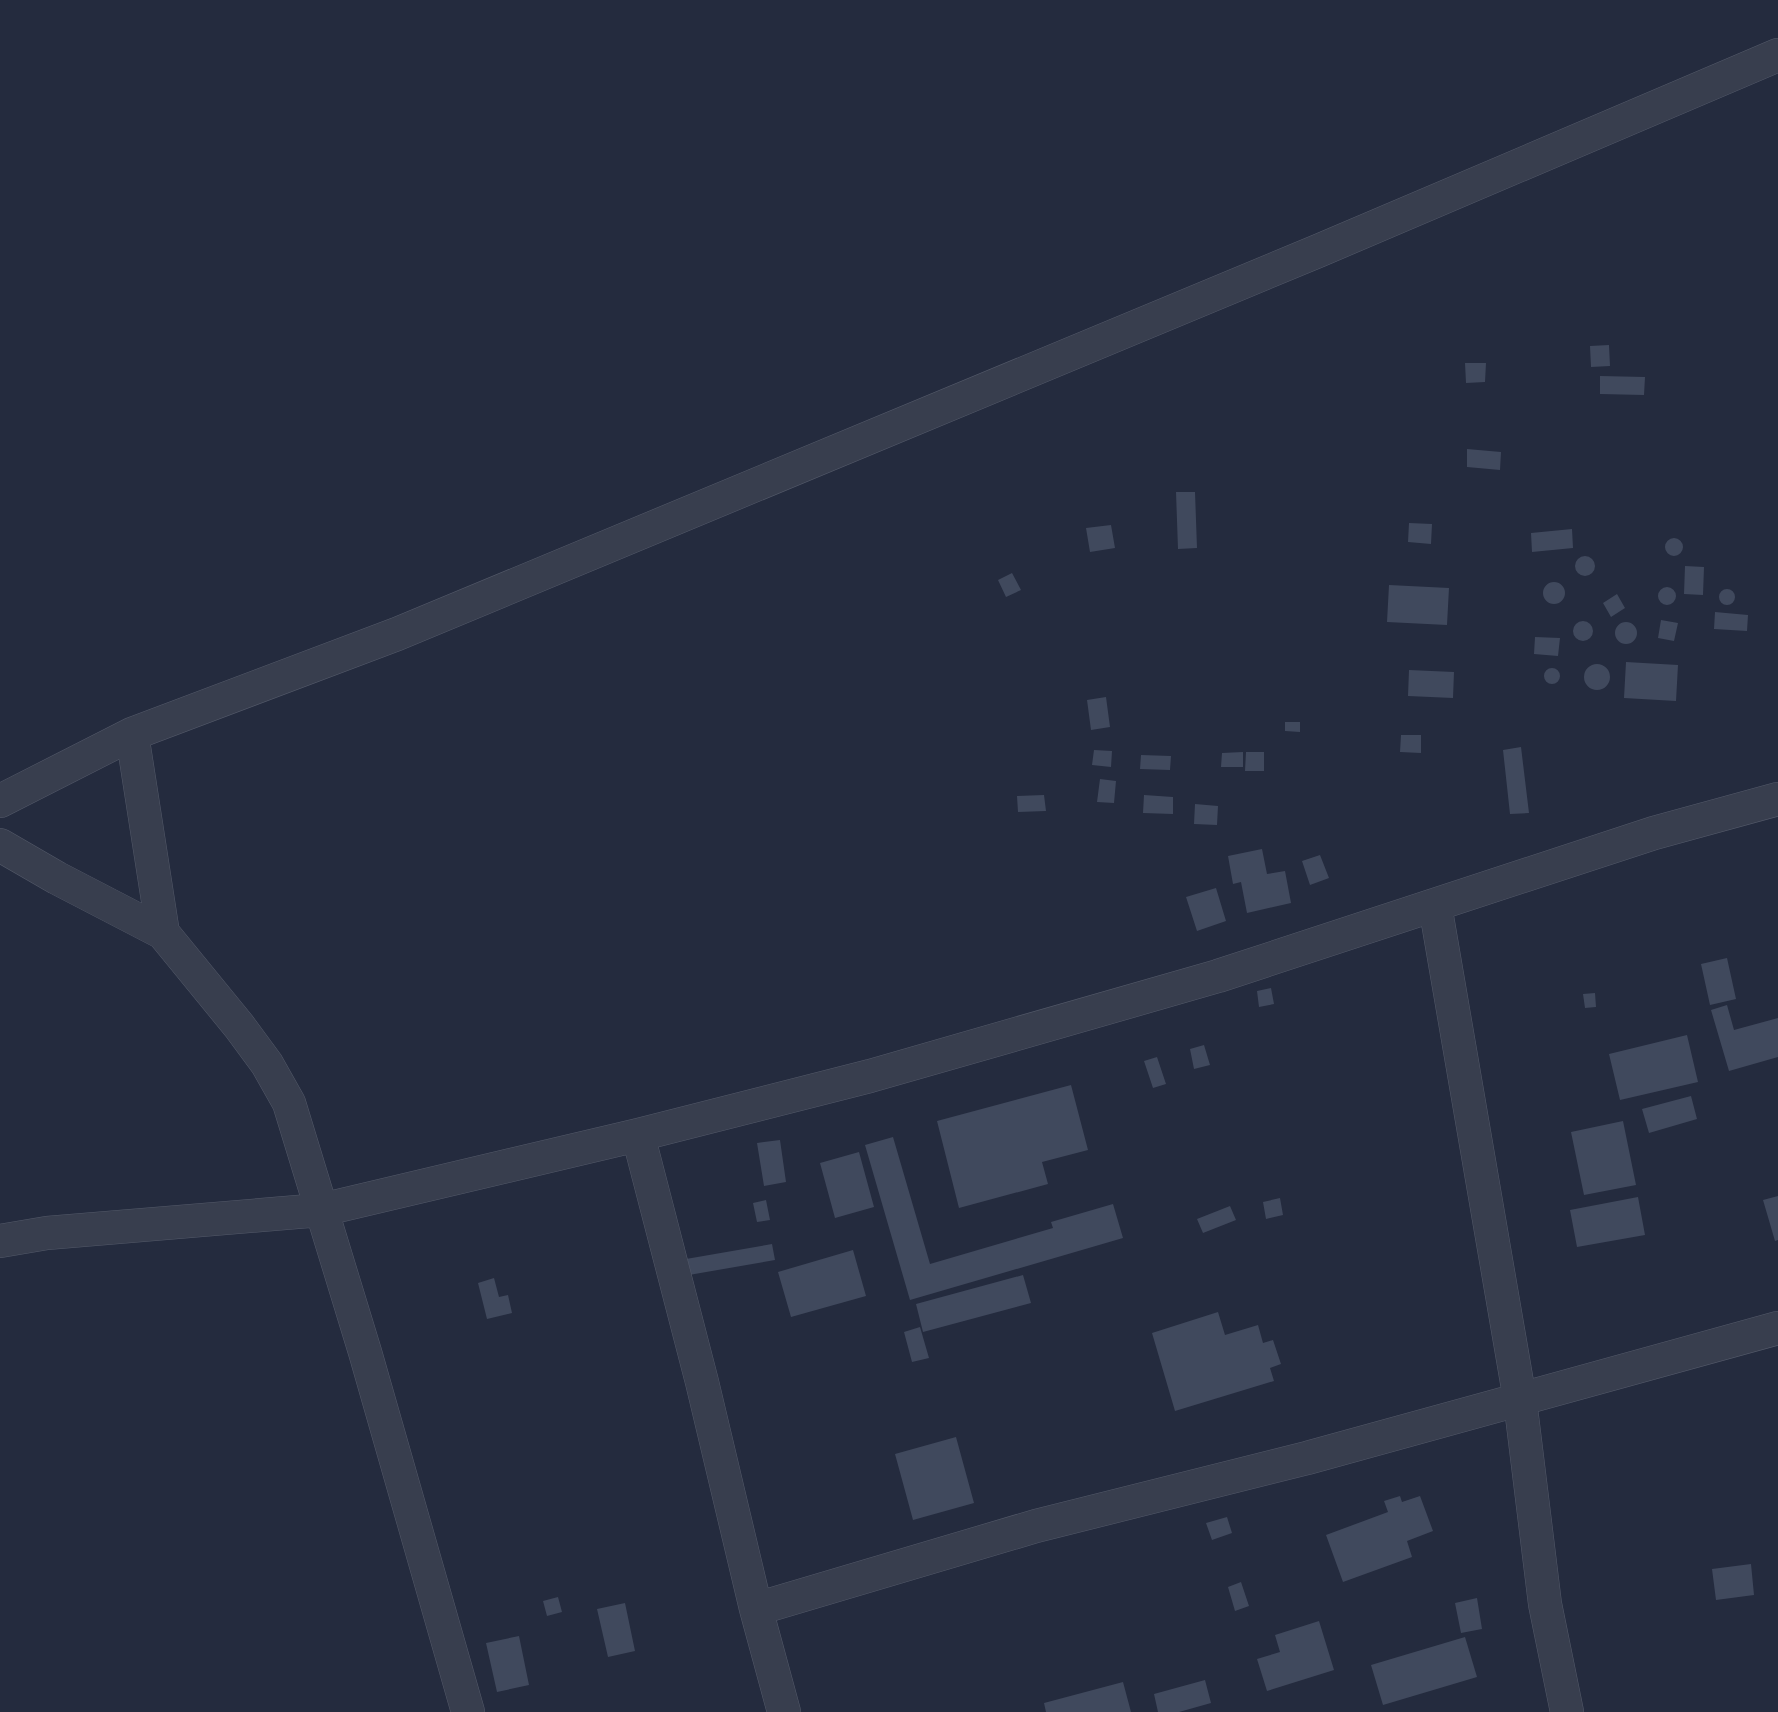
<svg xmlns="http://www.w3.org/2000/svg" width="1778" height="1712" font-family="Poppins,sans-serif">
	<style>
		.building { fill: #40495d }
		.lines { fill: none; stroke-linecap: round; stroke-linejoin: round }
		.street-casing { stroke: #535969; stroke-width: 34 }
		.street { stroke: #383e4e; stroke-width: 33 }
	</style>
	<rect width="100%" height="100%" fill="#242b3e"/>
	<path class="building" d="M1609,345L1610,366L1591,367L1590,346Z
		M1465,363H1486L1485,382L1466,383Z
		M1600,376L1645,377L1644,395L1600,394Z
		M1467,449L1501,452L1500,470L1467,467Z
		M1176,492H1195L1197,548L1178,549Z
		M1409,523L1432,524L1431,544L1408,542Z
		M1111,525L1115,548L1090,552L1086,528Z
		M1572,529L1573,548L1532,552L1531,533Z
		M1665 547a9 9 0 1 1 18 0a9 9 0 1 1-18 0Z
		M1575 566a10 10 0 1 1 20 0a10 10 0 1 1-20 0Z
		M1685,566L1704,567L1703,595L1684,594Z
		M1012,573L1021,590L1006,597L998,580Z
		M1543 593a11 11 0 1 1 22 0a11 11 0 1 1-22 0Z
		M1389,585L1449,588L1447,625L1387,622Z
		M1658 596a9 9 0 1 1 18 0a9 9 0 1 1-18 0Z
		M1719 597a8 8 0 1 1 16 0a8 8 0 1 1-16 0Z
		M1617,594L1625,608L1611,617L1603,603Z
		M1715,612L1748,615L1747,631L1714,629Z
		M1661,620L1678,623L1674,641L1658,638Z
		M1573 631a10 10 0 1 1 20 0a10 10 0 1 1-20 0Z
		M1615 633a11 11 0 1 1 22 0a11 11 0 1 1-22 0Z
		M1535,637L1560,638L1558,656L1534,654Z
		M1626,662L1678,665L1676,701L1624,698Z
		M1584 677a13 13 0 1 1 26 0a13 13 0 1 1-26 0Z
		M1544 676a8 8 0 1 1 16 0a8 8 0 1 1-16 0Z
		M1409,670L1454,672L1453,698L1408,696Z
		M1106,697L1110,727L1091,730L1087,700Z
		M1285,722H1300V732L1285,731Z
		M1401,735H1421V753L1400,752Z
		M1521,747L1529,813L1510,814L1503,750Z
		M1094,750L1112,751L1111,767L1092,765Z
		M1243,752V767H1221L1222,753Z
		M1246,752H1264V771H1245Z
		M1141,755L1171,756L1170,770L1140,769Z
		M1100,779L1116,781L1114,803L1097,802Z
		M1044,795L1046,811L1018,812L1017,796Z
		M1144,795L1173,797V814L1143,813Z
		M1195,804L1218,806L1217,825L1194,824Z
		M1262,849L1267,874L1285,871L1291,903L1247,913L1241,882L1233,884L1228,856Z
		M1320,855L1329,878L1310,885L1302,861Z
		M1216,888L1226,921L1197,931L1186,897Z
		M1727,958L1736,999L1710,1005L1701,964Z
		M1271,988L1274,1004L1259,1007L1257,991Z
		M1595,993L1596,1007L1585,1008L1583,994Z
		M1727,1005L1734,1030L1778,1018V1057L1729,1071L1711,1010Z
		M1687,1035L1698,1082L1620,1100L1609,1054Z
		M1204,1045L1210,1065L1194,1069L1190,1049Z
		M1157,1057L1166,1084L1153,1088L1144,1061Z
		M1071,1085L1088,1150L1042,1162L1048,1184L959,1208L937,1121Z
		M1691,1096L1697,1119L1649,1133L1642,1109Z
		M1623,1121L1636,1185L1584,1195L1571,1132Z
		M893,1137L930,1264L1053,1228L1051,1222L1113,1204L1123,1238L910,1300L865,1145Z
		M780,1140L786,1182L764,1186L757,1143Z
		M859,1152L874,1207L835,1218L820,1163Z
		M1778,1196V1240L1775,1241L1763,1200Z
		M1638,1197L1645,1235L1577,1247L1570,1210Z
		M1280,1198L1283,1215L1266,1219L1263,1202Z
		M766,1200L770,1220L757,1222L753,1203Z
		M1230,1206L1236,1220L1203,1233L1197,1219Z
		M772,1244L775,1260L689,1275L686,1259Z
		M853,1250L866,1296L791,1317L778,1272Z
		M1023,1275L1031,1303L923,1332L916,1304Z
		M494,1278L499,1297L508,1295L512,1313L487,1319L478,1283Z
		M1218,1312L1225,1335L1258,1325L1263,1343L1273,1340L1281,1364L1270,1368L1274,1381L1175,1411L1152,1333Z
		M920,1327L929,1358L912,1362L904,1332Z
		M956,1437L974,1503L913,1520L895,1454Z
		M1400,1496L1402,1502L1420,1496L1433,1531L1407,1541L1412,1557L1343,1582L1326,1535L1388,1512L1384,1501Z
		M1227,1517L1232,1533L1212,1540L1206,1523Z
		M1751,1564L1754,1595L1716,1600L1712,1569Z
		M1241,1582L1249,1606L1235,1611L1228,1587Z
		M558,1597L562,1612L547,1616L543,1601Z
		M1477,1598L1482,1629L1461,1633L1455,1603Z
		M625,1603L635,1651L608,1657L597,1609Z
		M1319,1621L1334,1670L1267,1691L1257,1659L1280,1652L1275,1635Z
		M519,1636L529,1685L497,1692L486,1643Z
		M1465,1637L1477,1677L1383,1705L1371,1665Z
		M1205,1680L1211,1703L1179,1712H1158L1154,1694Z
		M1123,1682L1131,1712H1046L1044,1703Z"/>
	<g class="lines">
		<defs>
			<path id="street" d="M132,734L163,933
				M0,801L132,734L397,634L1318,251L1778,55
				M0,845L57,878L163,933L239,1026L267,1064L289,1103L365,1352L468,1712
				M1435,905L1520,1400L1545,1604L1567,1712
				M638,1135L702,1382L756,1609L784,1712
				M0,1241L47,1233L321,1210L638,1135L870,1076L1218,976L1654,833L1778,799
				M756,1609L1036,1526L1307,1458L1778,1328"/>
		</defs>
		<use href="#street" class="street-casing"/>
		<use href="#street" class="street"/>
	</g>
</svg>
